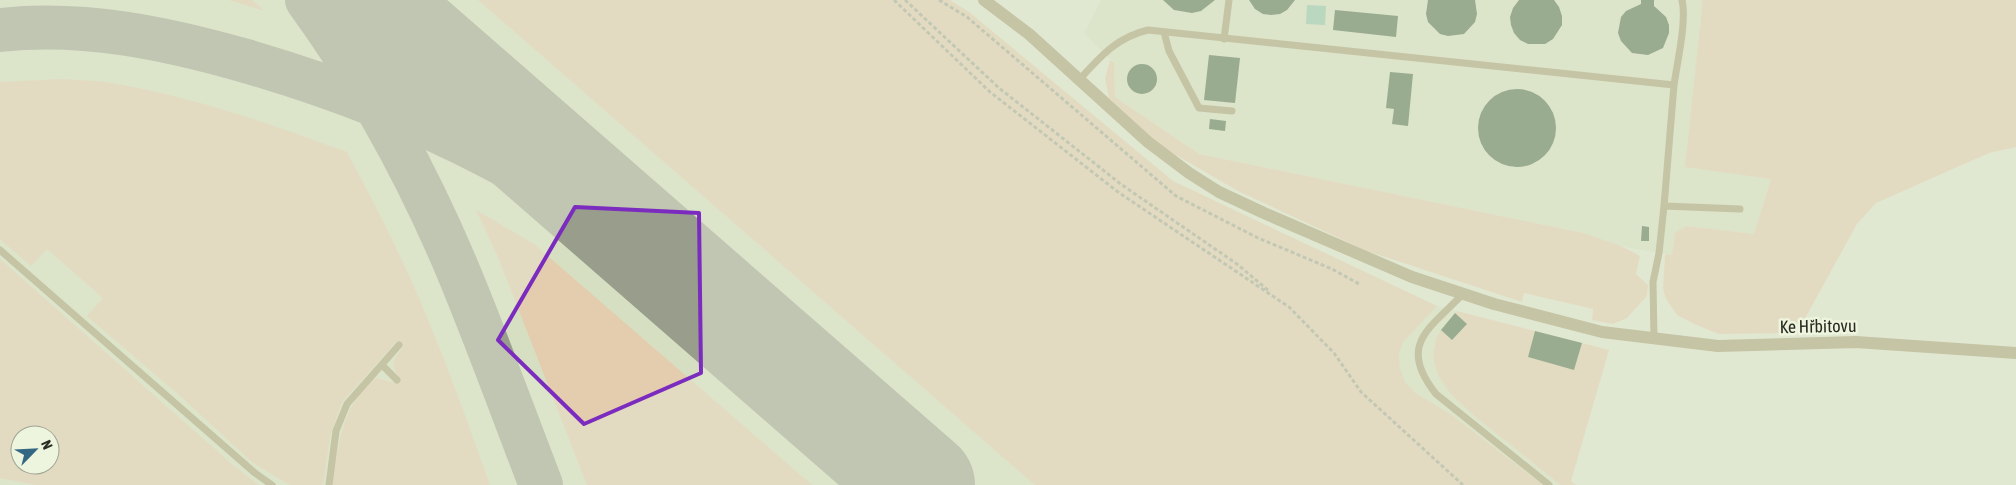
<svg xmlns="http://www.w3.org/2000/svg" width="2016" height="485" font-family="'Asap Condensed',sans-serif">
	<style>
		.built { fill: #d6dfc1; fill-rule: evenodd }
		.green { fill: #e4cdae; fill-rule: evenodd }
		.water { fill: #89c5ab }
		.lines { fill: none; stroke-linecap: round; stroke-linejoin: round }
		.taxiway { stroke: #989d8c; stroke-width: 44 }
		.runway { stroke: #989d8c; stroke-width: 108 }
		.building { fill: #40643f }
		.path { stroke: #9da291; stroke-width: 3; stroke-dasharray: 4 2.5; stroke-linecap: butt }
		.lane { stroke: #a2996f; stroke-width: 7 }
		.street { stroke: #a2996f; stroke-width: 12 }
		.marked { fill: none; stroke: #7b2cbf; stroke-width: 4; stroke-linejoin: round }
		.labels { text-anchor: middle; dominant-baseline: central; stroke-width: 5; stroke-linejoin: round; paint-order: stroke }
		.street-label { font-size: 18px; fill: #292b22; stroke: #eef5de }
	</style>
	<rect width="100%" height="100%" fill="#e1e8d1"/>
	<path class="built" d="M0,0H950L969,12L1173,181L1437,306L1609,350L1571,481L1576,485H0ZM20,435H50V465H20Z
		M1101,0H1703L1771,179L1754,234L1686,226L1675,234L1672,255L1613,245L1583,233L1199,154L1115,97L1114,63L1084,33Z"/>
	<path class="green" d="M229,0H252L265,11Z
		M478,0H950L969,12L1173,181L1437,306L1403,342L1399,354L1400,369L1405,382L1414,392L1453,416L1543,485H1035Z
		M1703,0H2016V147L1989,153L1876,203L1857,224L1797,333L1719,334L1694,324L1677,315L1666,299L1663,289L1665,254L1672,255L1675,233L1686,226L1754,234L1771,179L1685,167Z
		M1110,60L1114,63L1115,97L1199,154L1583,233C1602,240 1623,245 1640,256L1636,274L1648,285L1647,296L1627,318L1613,324L1592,320L1593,309L1524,293L1522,302L1367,251L1238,191L1162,147L1109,98L1105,78Z
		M63,79C79,81 96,80 112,83C194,97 270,124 347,152C370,195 392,238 412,282C441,348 466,417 490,485H332C338,446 342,404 376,378L396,383L400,379C390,363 392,362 403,347L396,342L342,402L330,436L323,485H291L286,483L252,462L179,395L87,316L103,298L47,249L31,266L0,239V82Z
		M476,210L534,244L812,485H587L498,257Z
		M0,259L234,466L259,485H36L0,478ZM20,435H50V465H20Z
		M1457,311L1535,331L1528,357L1574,370L1582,343L1609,350L1571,481L1576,485H1561L1471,413L1450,393L1438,375L1433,356L1436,339L1441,330L1452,340L1467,324L1455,313Z"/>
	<path class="water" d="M1307,5L1326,6L1325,25L1306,24Z"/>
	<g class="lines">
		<path class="taxiway" d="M307,0C368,84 419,177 459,273C488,343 514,415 541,485
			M0,30C84,21 165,38 246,61C328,85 411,116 488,156C582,204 667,267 748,336C801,381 853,426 891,485"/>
		<path class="runway" d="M365,0L921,485"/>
	</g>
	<path class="building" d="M1163,0H1215L1201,11L1192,13L1174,10Z
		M1249,0H1295L1287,10L1280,14L1271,15L1263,14L1255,9Z
		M1428,0H1475L1477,14L1475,22L1464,34L1448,36L1440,34L1428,22L1426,14Z
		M1519,0H1554L1559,7L1562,16V25L1553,39L1545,44H1528L1520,40L1514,33L1511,25L1510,17L1513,8Z
		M1641,0H1654V6L1666,17L1669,25V33L1663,48L1648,55L1632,53L1621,41L1618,33L1621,17L1626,11L1641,4Z
		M1335,10L1398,16L1396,37L1333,30Z
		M1209,55L1240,58L1235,103L1204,100Z
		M1127 79a15 15 0 1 1 30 0a15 15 0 1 1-30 0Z
		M1390,72L1413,74L1408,126L1392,124L1394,109L1386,108Z
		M1478 128a39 39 0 1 1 78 0a39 39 0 1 1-78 0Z
		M1210,119L1226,121L1225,131L1209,129Z
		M1642,226L1649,227V241H1641Z
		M1455,313L1467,324L1452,340L1441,330Z
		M1535,331L1582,343L1574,370L1528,357Z"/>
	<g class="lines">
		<path class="path" d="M894,0L990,92L1118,192L1289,307L1334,353L1361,392L1463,485
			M905,0L999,88L1122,185L1237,264L1269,291
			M939,0L967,17L1176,196L1258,238L1332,269L1361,285"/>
		<path class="lane" d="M1164,32L1169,51L1199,108L1232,111
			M1224,39L1229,0
			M1079,80C1100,57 1117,37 1148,30L1674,85L1664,206L1659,253L1653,282L1654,338
			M1674,85C1677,63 1687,21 1682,0
			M1664,206L1740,209
			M0,250L255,473L272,485
			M1463,294C1429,329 1397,345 1436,394L1549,485
			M382,365L397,380
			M329,485L336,431L347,404L399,345"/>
		<path class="street" d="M984,0L1029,34L1148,142L1189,173L1219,192L1264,213L1412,277L1494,304L1602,332L1718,346L1856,342L2016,353"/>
	</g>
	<path d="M0 0H2016V485H0ZM575,207L699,213L701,373L584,424L498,340Z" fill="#e1e8d1" fill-opacity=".55" fill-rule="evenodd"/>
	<path class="marked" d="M575,207L699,213L701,373L584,424L498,340Z"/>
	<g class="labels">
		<g class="street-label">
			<text transform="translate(1818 326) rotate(-1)">Ke Hřbitovu</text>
		</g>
	</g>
	<g transform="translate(35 450) rotate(66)"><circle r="24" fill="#eef5de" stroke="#9fa493"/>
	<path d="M0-4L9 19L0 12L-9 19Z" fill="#336784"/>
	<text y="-8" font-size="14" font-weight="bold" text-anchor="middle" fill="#292b22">N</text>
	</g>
</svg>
